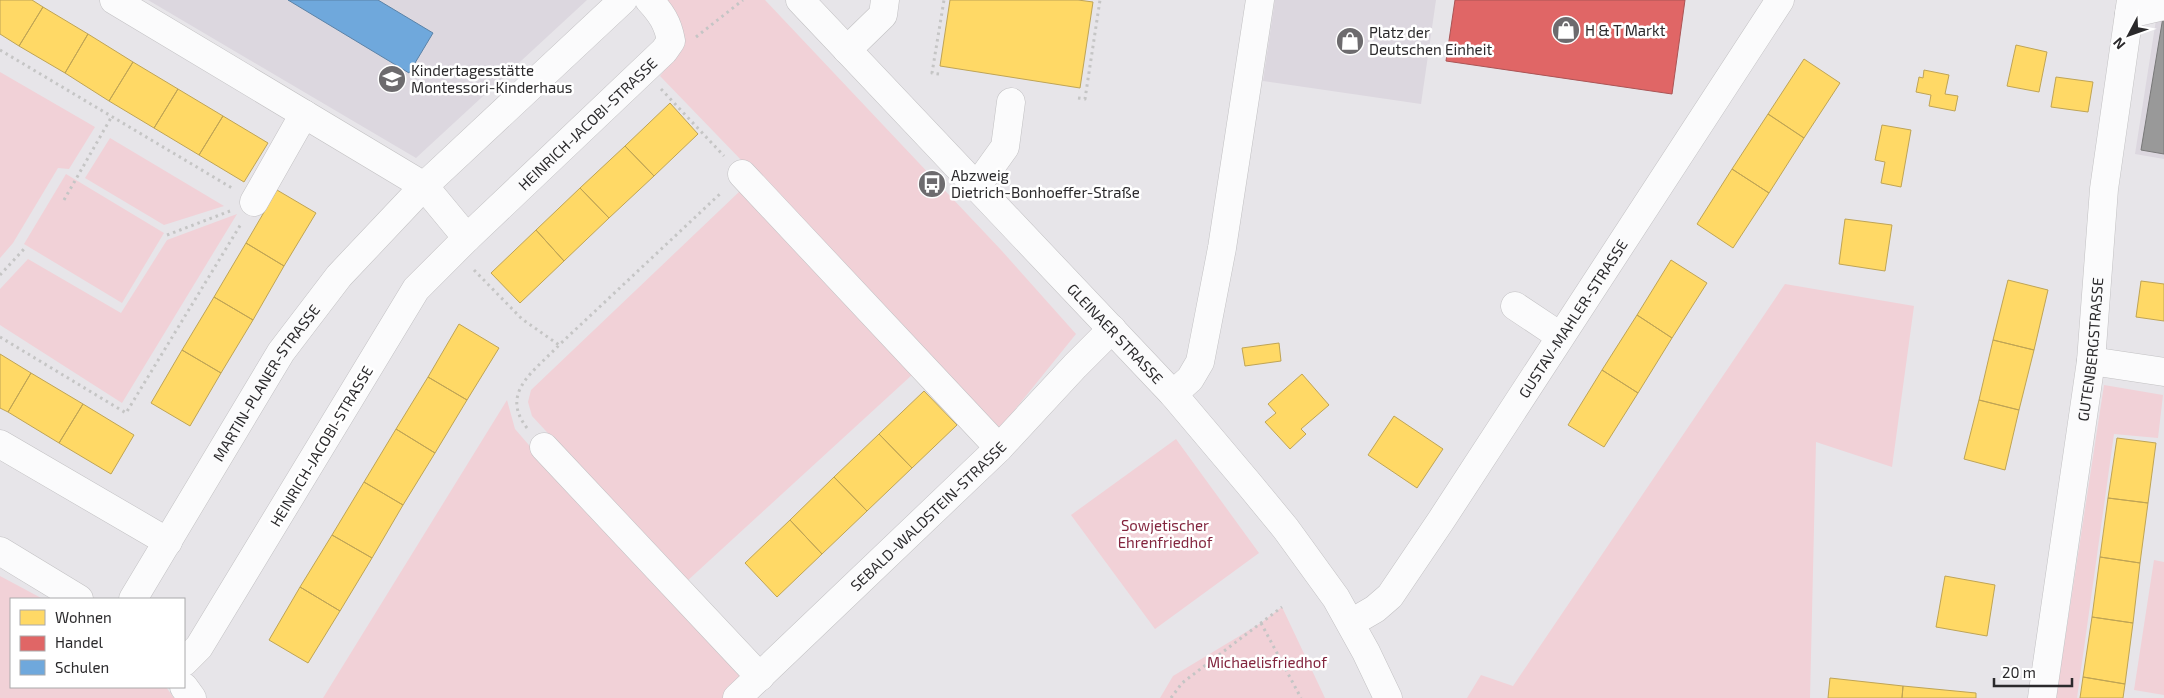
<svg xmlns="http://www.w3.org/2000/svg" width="2164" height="698" font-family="'Exo 2',sans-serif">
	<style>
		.built { fill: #dcd7df }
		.green { fill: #f1d1d7 }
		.homes { fill: #ffd966; stroke: #bfa455 }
		.shops { fill: #e06666; stroke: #aa5455 }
		.schools { fill: #6fa8dc; stroke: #5b82a7 }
		.industry { fill: #999; stroke: #787878 }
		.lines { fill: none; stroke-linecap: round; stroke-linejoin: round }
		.minor-casing { stroke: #c2c1c3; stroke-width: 29 }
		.path { stroke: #c5c5c5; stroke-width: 3; stroke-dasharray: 2.5 4; stroke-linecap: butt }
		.minor { stroke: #fbfbfc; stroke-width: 28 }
		.labels { text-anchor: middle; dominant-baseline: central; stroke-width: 5; stroke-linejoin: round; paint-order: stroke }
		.poi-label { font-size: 15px; fill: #2b2a2c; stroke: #fff; text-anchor: start }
		.street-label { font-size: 15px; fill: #2b2a2c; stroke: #fff }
		.park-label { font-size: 15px; fill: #83253e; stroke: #fff }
	</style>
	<rect width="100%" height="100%" fill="#e7e5e9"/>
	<path class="built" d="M148,0H587L416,158Z
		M1275,0H1436L1421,104L1263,81Z
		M2164,6V159L2135,154L2158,7Z"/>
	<path class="green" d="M664,0H765L1002,251L1076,334L1000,428L660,76L674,58Z
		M0,72L95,127L69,169L58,168L13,243L0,258Z
		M110,138L224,206L164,225L85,178Z
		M66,174L164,233L122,303L24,244Z
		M740,191L913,374L686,582L532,416L528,402L531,390Z
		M237,214L122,403L0,325V289L28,259L121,313L167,240Z
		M1785,284L1914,306L1892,467L1816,442L1810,698H1467L1481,675L1513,686Z
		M2104,385L2163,395L2158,438L2114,434L2077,698H2056Z
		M507,400L515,429L573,496L744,679L723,698H323Z
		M1176,439L1259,553L1155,629L1071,515Z
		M2154,560L2164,562V695L2134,690Z
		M0,576L43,599H11V687H166L174,698H0Z
		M1282,607L1325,698H1160L1173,676L1261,623Z"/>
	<path class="homes" d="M0,0H32L43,7L19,46L0,34Z
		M950,0H1078L1093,2L1080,88L940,66Z
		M43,7L88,34L65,73L19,46Z
		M88,34L133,62L109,101L65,73Z
		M2016,45L2047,52L2039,92L2007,86Z
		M1804,59L1840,83L1804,138L1768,114Z
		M133,62L178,89L154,128L109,101Z
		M1924,70L1949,75L1945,94L1958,96L1955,111L1929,106L1931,95L1916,92L1919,77L1923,78Z
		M2056,77L2093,82L2088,112L2051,107Z
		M178,89L223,116L199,155L154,128Z
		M670,103L698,134L654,176L625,146Z
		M1768,114L1804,138L1769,193L1732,169Z
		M223,116L268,143L244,182L199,155Z
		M1882,125L1911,130L1901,187L1881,183L1885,162L1875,160Z
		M625,146L654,176L609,218L580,188Z
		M1732,169L1769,193L1733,248L1697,224Z
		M580,188L609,218L564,261L536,230Z
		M277,190L316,213L284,266L246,243Z
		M1845,219L1892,225L1885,271L1839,264Z
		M536,230L564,261L520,303L491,273Z
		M246,243L284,266L253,320L214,297Z
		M1671,260L1707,283L1672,338L1637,315Z
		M2008,280L2048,290L2034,350L1993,340Z
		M2141,281L2164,284V321L2136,317Z
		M214,297L253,320L221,373L182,350Z
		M1637,315L1672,338L1638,393L1602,370Z
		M459,324L499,348L467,400L428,377Z
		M1993,340L2034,350L2019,410L1979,400Z
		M1279,343L1281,361L1245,366L1242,348Z
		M182,350L221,373L190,426L151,403Z
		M0,354L31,373L8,412L0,408Z
		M1602,370L1638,393L1604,447L1568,425Z
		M31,373L83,404L59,443L8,412Z
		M1302,374L1329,405L1301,429L1306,434L1290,449L1265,422L1276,413L1268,404Z
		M428,377L467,400L435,453L396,429Z
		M924,391L957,425L912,468L879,434Z
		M1979,400L2019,410L2005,470L1964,459Z
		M83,404L134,435L111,474L59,443Z
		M1394,416L1443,449L1417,488L1368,455Z
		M396,429L435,453L403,505L364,482Z
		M879,434L912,468L867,511L834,477Z
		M2117,438L2156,443L2148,503L2108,498Z
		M834,477L867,511L822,554L790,520Z
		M364,482L403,505L372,558L332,535Z
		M2108,498L2148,503L2140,563L2100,557Z
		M790,520L822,554L777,597L745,563Z
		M332,535L372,558L340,611L300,587Z
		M2100,557L2140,563L2133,623L2092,617Z
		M1945,576L1995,585L1987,636L1936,627Z
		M300,587L340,611L308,663L269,640Z
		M2092,617L2133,623L2125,684L2083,677Z
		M2083,677L2125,684L2123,698H2080Z
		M1830,678L1903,686L1902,698H1828Z
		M1903,686L1976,693V698H1902Z"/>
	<path class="shops" d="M1455,0H1685L1672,94L1446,61Z"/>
	<path class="schools" d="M288,0H378L433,33L409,73Z"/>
	<path class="industry" d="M2163,17H2164V154L2141,150Z"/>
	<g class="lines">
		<defs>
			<g id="minor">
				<path d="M114,0L424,186L467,238L416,289L199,647L184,662"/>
				<path id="s1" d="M800,0L1173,394L1249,484L1286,529L1336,598L1366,652L1388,698"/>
				<path d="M2129,14L2164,6"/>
				<path d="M847,50L883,15L885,0"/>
				<path d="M742,174L999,448"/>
				<path d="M977,186L1005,147L1011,102"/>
				<path d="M254,202L304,114"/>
				<path id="s2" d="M467,238L664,51L671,41C668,23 661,13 649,0"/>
				<path d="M1515,306L1560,336"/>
				<path d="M2091,361L2164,372"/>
				<path d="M1173,394L1190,379L1200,362L1222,248L1260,0"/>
				<path d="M0,444L168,542"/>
				<path d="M544,447L760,677"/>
				<path d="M0,551L79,599"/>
				<path id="s3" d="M133,599L281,352L339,276L424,186L623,0"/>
				<path id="s4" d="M1351,623L1375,609L1390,596L1442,519L1780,0"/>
				<path d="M184,687L192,698"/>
				<path id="s5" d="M737,698L999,448L1075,366L1112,329"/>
				<path id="s6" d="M2042,698L2091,361L2104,189L2131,0"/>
			</g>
		</defs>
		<use href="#minor" class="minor-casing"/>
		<path class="path" d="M696,37L743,0
			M0,50L232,188
			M939,74L932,73L944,0
			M661,89L724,156
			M1078,98L1085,99L1100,0
			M64,200L112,116
			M167,235L230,211
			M474,270L522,319L559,345L722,192
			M0,275L24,249
			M0,337L126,413L241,224
			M527,428C499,392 535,371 559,345
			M1261,623L1301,698
			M1171,698L1182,683L1282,607"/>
		<use href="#minor" class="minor"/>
	</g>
	<defs>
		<symbol id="shop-disc" viewBox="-11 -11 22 22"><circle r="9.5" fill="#6d6b6e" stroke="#fff"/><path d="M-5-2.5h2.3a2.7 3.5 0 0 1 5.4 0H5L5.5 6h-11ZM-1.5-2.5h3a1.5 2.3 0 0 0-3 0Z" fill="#fff"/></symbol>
		<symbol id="school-disc" viewBox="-11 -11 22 22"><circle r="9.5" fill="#6d6b6e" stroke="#fff"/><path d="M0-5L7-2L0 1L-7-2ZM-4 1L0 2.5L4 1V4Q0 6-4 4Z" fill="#fff"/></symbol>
		<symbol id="bus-disc" viewBox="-11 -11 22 22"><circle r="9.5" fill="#6d6b6e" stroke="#fff"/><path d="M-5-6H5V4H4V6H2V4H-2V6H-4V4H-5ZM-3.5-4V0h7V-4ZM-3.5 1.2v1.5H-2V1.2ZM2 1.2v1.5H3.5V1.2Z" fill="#fff"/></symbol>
	</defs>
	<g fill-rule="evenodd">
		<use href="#shop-disc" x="1550" y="14" width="32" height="32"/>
		<use href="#shop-disc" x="1334" y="25" width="32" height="32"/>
		<use href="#school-disc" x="376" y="63" width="32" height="32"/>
		<use href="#bus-disc" x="916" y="168" width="32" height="32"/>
	</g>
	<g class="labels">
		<g class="poi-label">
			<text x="1585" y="30">H &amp; T Markt</text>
			<text x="1369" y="32">Platz der<tspan x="1369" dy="17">Deutschen Einheit</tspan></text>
			<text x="411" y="70">Kindertagesstätte<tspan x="411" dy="17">Montessori-Kinderhaus</tspan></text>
			<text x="951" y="175">Abzweig<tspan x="951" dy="17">Dietrich-Bonhoeffer-Straße</tspan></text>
		</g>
		<g class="street-label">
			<text stroke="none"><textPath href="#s2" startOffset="166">HEINRICH-JACOBI-STRASSE</textPath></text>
			<text stroke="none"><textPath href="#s4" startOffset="380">GUSTAV-MAHLER-STRASSE</textPath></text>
			<text stroke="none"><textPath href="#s1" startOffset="459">GLEINAER STRASSE</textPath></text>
			<text stroke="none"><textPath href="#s6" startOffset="352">GUTENBERGSTRASSE</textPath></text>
			<text stroke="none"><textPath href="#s3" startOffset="254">MARTIN-PLANER-STRASSE</textPath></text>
			<text transform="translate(321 446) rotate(-59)">HEINRICH-JACOBI-STRASSE</text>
			<text stroke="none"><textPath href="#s5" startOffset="264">SEBALD-WALDSTEIN-STRASSE</textPath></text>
		</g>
		<g class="park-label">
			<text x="1165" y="525">Sowjetischer<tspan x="1165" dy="17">Ehrenfriedhof</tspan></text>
			<text x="1267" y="662">Michaelisfriedhof</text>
		</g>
	</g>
	<rect x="10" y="598" width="175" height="90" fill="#ffffff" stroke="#aaaaab"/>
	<rect x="20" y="610" width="25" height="15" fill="#ffd966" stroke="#aaaaab"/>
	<text x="55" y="623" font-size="15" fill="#2b2a2c">Wohnen</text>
	<rect x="20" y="636" width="25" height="15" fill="#e06666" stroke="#aaaaab"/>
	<text x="55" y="648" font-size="15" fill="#2b2a2c">Handel</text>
	<rect x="20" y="660" width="25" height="15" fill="#6fa8dc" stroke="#aaaaab"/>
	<text x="55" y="673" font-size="15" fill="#2b2a2c">Schulen</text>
	<g transform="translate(2129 35) rotate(229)" stroke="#ffffff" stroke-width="4" paint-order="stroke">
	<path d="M0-4L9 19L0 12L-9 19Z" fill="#2b2a2c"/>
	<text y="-8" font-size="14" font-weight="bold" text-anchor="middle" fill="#2b2a2c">N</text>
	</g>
	<path d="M1994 678v8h78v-8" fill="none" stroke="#2b2a2c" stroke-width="2.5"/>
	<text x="2002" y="678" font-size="15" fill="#2b2a2c" stroke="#ffffff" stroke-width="4" paint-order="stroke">20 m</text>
</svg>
